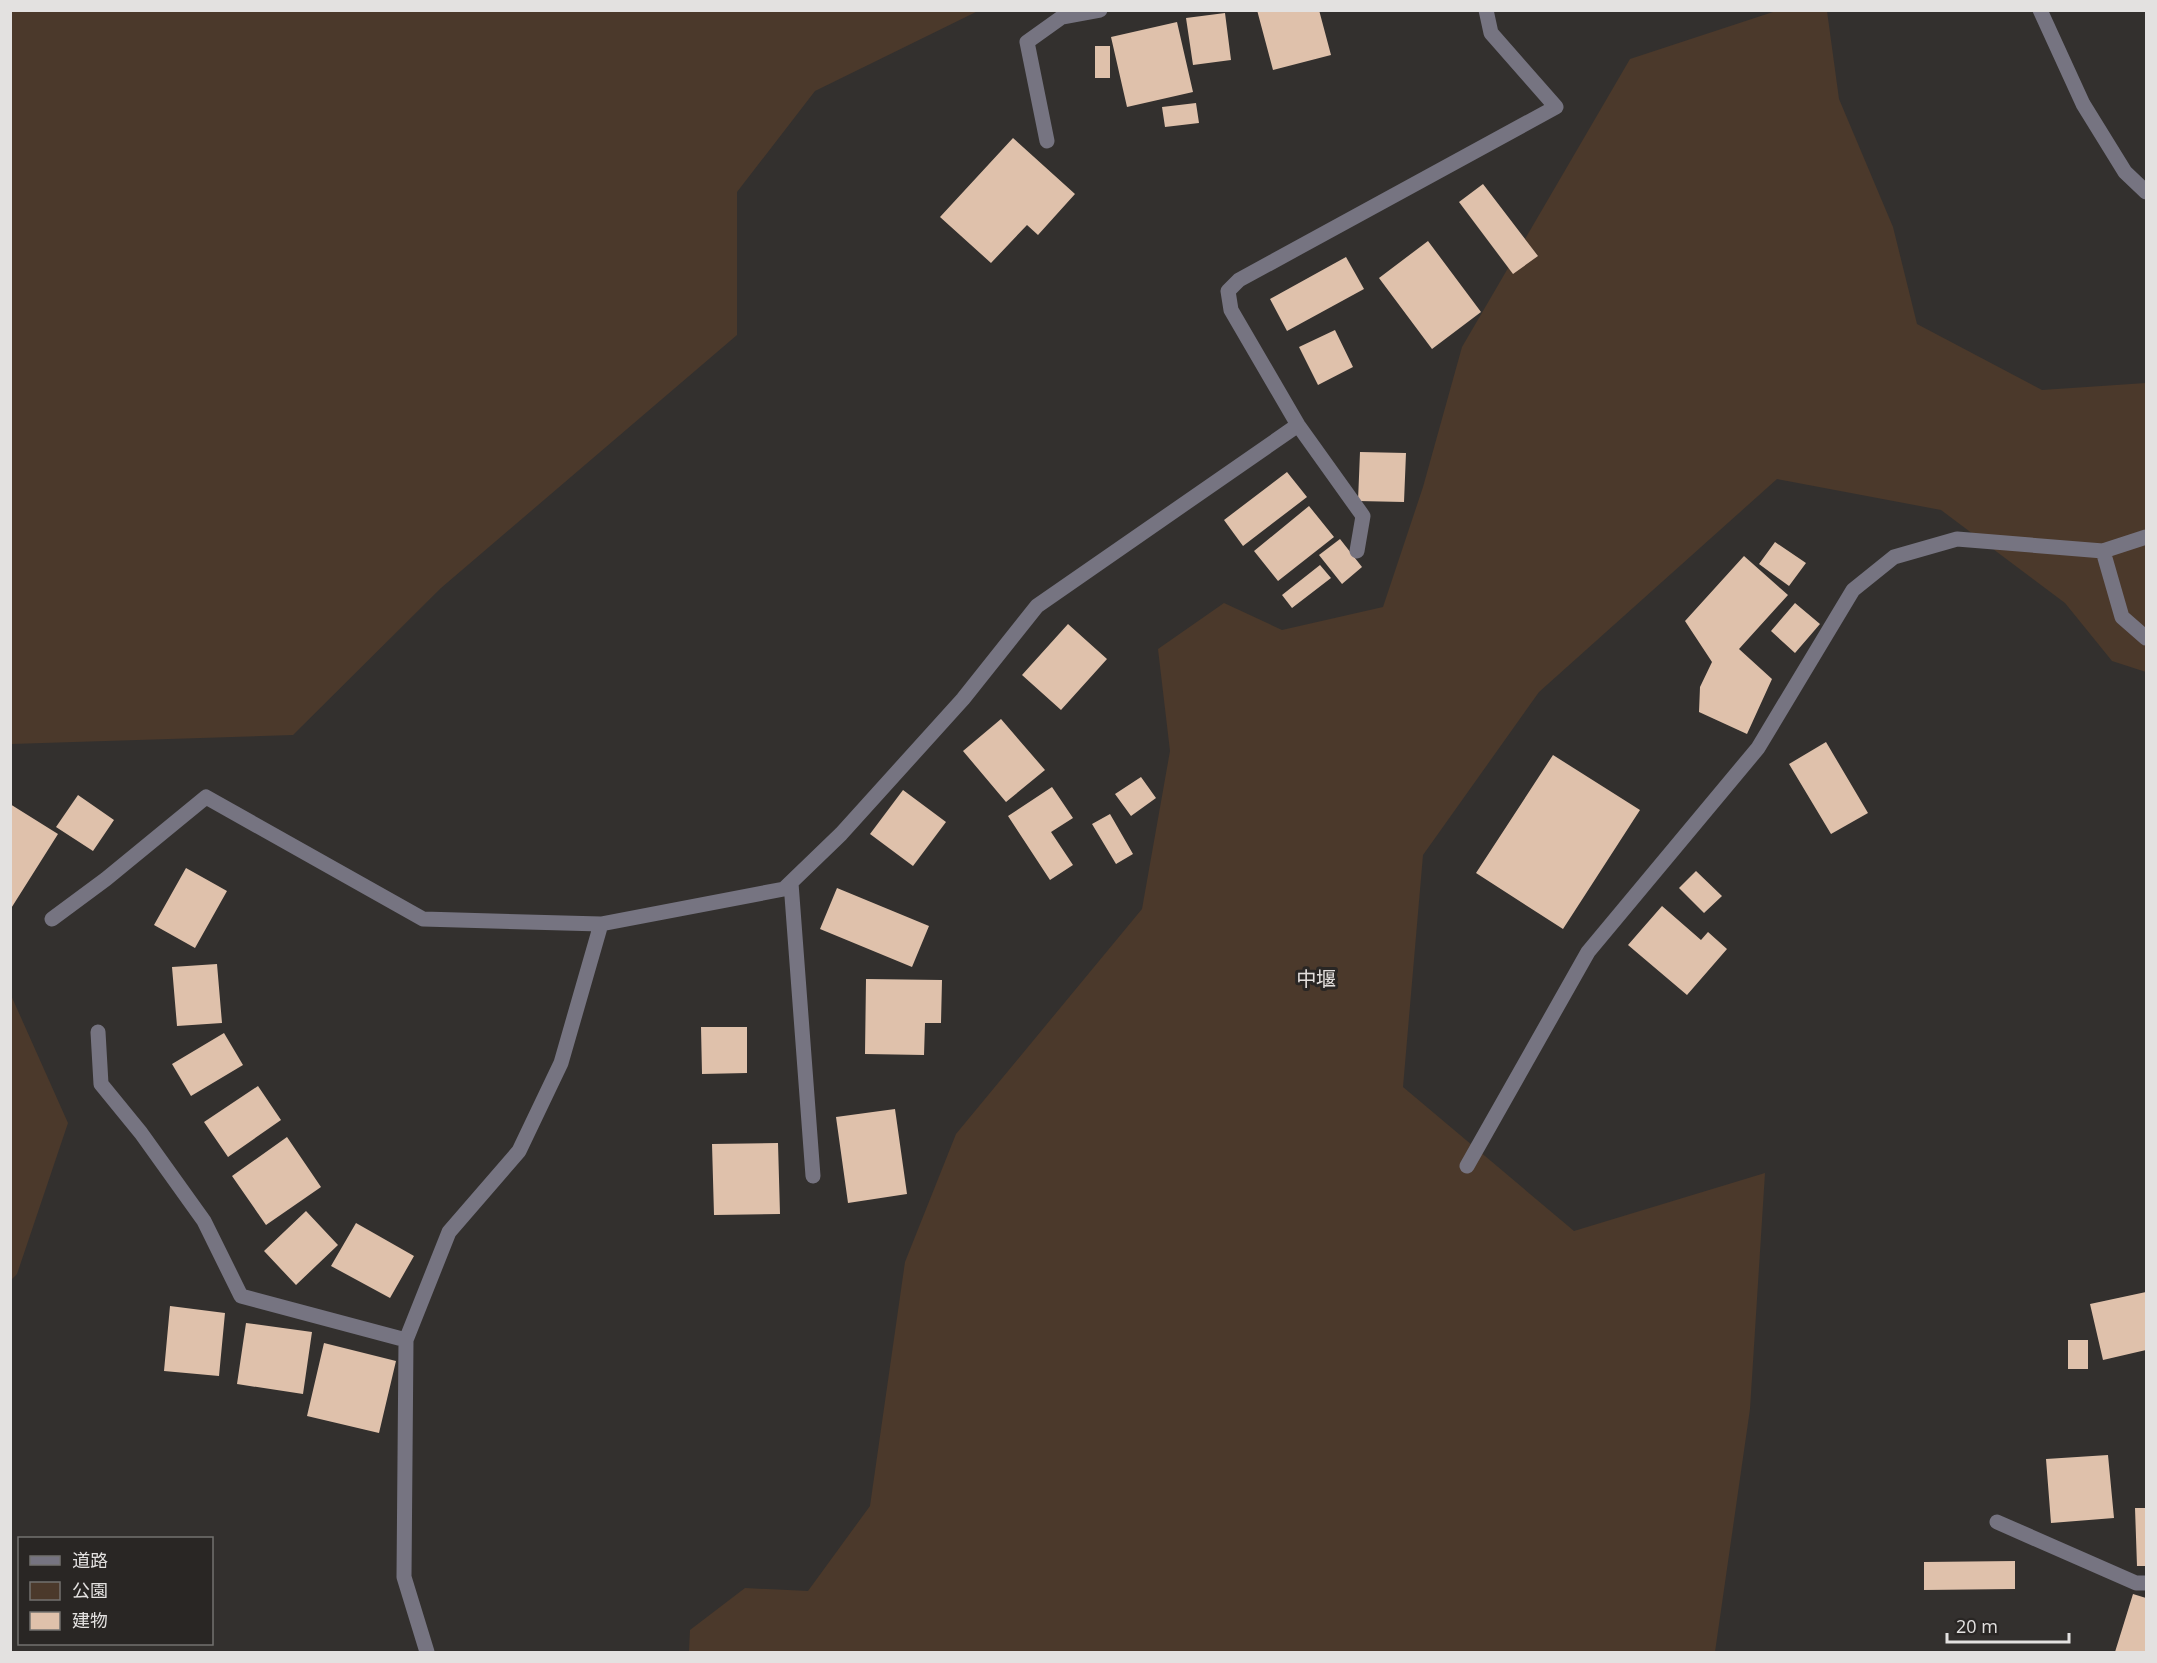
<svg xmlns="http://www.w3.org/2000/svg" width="2157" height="1663" font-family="'Open Sans','Noto Sans JP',sans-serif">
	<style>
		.green { fill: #4b392b }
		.building { fill: #dfc1ab }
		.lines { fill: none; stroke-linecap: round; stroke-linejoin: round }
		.minor { stroke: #767481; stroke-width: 15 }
		.labels { text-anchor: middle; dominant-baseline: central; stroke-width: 6; stroke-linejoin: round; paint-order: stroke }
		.neighbourhood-label { font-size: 20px; fill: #e3dfdd; stroke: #292624 }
	</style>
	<rect width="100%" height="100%" fill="#33302e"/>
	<path class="green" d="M10,11L11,10L978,11L815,91L737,192V335L441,588L293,735L11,744Z
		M1776,11H1827L1839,99L1893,227L1917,324L2042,390L2146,383V672L2112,661L2065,603L1941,510L1777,479L1539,692L1423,855L1403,1087L1574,1231L1765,1173L1750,1409L1715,1652H689L690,1630L745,1588L808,1591L870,1506L905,1262L956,1134L1142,909L1170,751L1158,649L1224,603L1282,630L1383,607L1423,487L1462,347L1630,59Z
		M10,993L68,1123L17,1274L11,1280Z"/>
	<path class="building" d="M1257,10H1319L1331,55L1273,70Z
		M1225,13L1231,60L1193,65L1186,18Z
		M1177,22L1193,92L1127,107L1111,37Z
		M1095,46H1110V78H1095Z
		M1196,103L1199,123L1165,127L1162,107Z
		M1013,138L1075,194L1038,235L1027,225L991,263L940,217Z
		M1483,184L1538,256L1513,274L1459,202Z
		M1428,241L1481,312L1432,349L1379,278Z
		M1346,257L1364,289L1287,331L1270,299Z
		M1335,330L1353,367L1318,385L1299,347Z
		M1360,452L1406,453L1404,502L1358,501Z
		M1287,472L1307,497L1243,546L1224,520Z
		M1309,506L1334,537L1278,581L1254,551Z
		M1340,539L1362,567L1342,584L1319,555Z
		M1775,542L1806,563L1789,586L1759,564Z
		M1744,556L1788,595L1739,649L1772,679L1747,734L1699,712L1700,687L1712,662L1685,621Z
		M1320,565L1331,578L1292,608L1282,595Z
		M1795,603L1820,624L1795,653L1771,631Z
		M1068,624L1107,659L1061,710L1022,675Z
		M1001,719L1045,770L1006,802L963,751Z
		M1826,742L1868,813L1831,834L1789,764Z
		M1553,755L1640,810L1563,929L1476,873Z
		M1141,777L1156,798L1131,816L1115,794Z
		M1052,787L1073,818L1051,832L1073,865L1050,880L1008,816Z
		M903,790L946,822L913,866L870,834Z
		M78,795L114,820L93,851L56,827Z
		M10,804L58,834L10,910Z
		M1110,814L1133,854L1116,864L1092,824Z
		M186,868L227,891L195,948L154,925Z
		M1696,871L1722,896L1704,913L1679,888Z
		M837,888L929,926L912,967L820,929Z
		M1662,906L1701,940L1708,932L1727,949L1687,995L1628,945Z
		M217,964L222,1023L177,1026L172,967Z
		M866,979L942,980L941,1023H925L924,1055L865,1054Z
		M701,1027H747V1073L702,1074Z
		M224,1033L243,1065L191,1096L172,1064Z
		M258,1086L281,1120L228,1157L204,1122Z
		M895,1109L907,1194L848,1203L836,1117Z
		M287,1137L321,1187L266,1225L232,1176Z
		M778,1143L780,1214L714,1215L712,1144Z
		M306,1211L338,1245L296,1285L264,1251Z
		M356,1223L414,1256L390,1298L331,1266Z
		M2146,1292V1350L2103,1360L2090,1304Z
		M170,1306L225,1313L219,1376L164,1371Z
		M246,1323L312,1332L303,1394L237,1384Z
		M2068,1340H2088V1369H2068Z
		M324,1343L396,1361L379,1433L307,1416Z
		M2108,1455L2114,1518L2051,1523L2046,1459Z
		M2135,1508H2146V1566H2137Z
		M2015,1561V1589L1924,1590V1562Z
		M2133,1594L2146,1598V1652H2115Z"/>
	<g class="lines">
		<path class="minor" d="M2040,10L2083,104L2125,172L2146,192
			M1047,141L1027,42L1062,17L1100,10
			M1357,551L1363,516L1298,425L1231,310L1228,291L1239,280L1556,107L1491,33L1486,10
			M2103,551L2122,617L2146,638
			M791,883L813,1176
			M52,919L106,879L206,797L423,919L601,924L784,889L841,834L963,699L1037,606L1298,425
			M98,1032L101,1084L141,1133L204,1221L241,1296L406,1340
			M1467,1166L1588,952L1758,748L1853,590L1894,557L1957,539L2103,551L2146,537
			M1997,1522L2136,1583H2146
			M427,1652L404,1577L406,1340L449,1232L519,1151L561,1063L601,924"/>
	</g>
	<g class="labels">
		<g class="neighbourhood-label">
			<text x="1316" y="978">中堰</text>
		</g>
	</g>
	<rect width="2157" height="1663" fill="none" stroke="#e3e1e0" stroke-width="24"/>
	<rect x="18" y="1537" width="195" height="108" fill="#292624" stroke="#73716f" stroke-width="1.5"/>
	<rect x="30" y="1556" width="30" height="9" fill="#767481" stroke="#73716f" stroke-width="1.5"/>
	<text x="72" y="1567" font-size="18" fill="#e3e1e0">道路</text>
	<rect x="30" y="1582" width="30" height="18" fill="#4b392b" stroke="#73716f" stroke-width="1.5"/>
	<text x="72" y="1597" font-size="18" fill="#e3e1e0">公園</text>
	<rect x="30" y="1612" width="30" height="18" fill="#dfc1ab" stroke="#73716f" stroke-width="1.5"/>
	<text x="72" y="1627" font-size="18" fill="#e3e1e0">建物</text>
	<path d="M1947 1633v9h122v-9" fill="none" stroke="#e3e1e0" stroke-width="3"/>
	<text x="1956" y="1633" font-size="18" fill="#e3e1e0" stroke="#292624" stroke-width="4.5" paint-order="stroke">20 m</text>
</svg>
